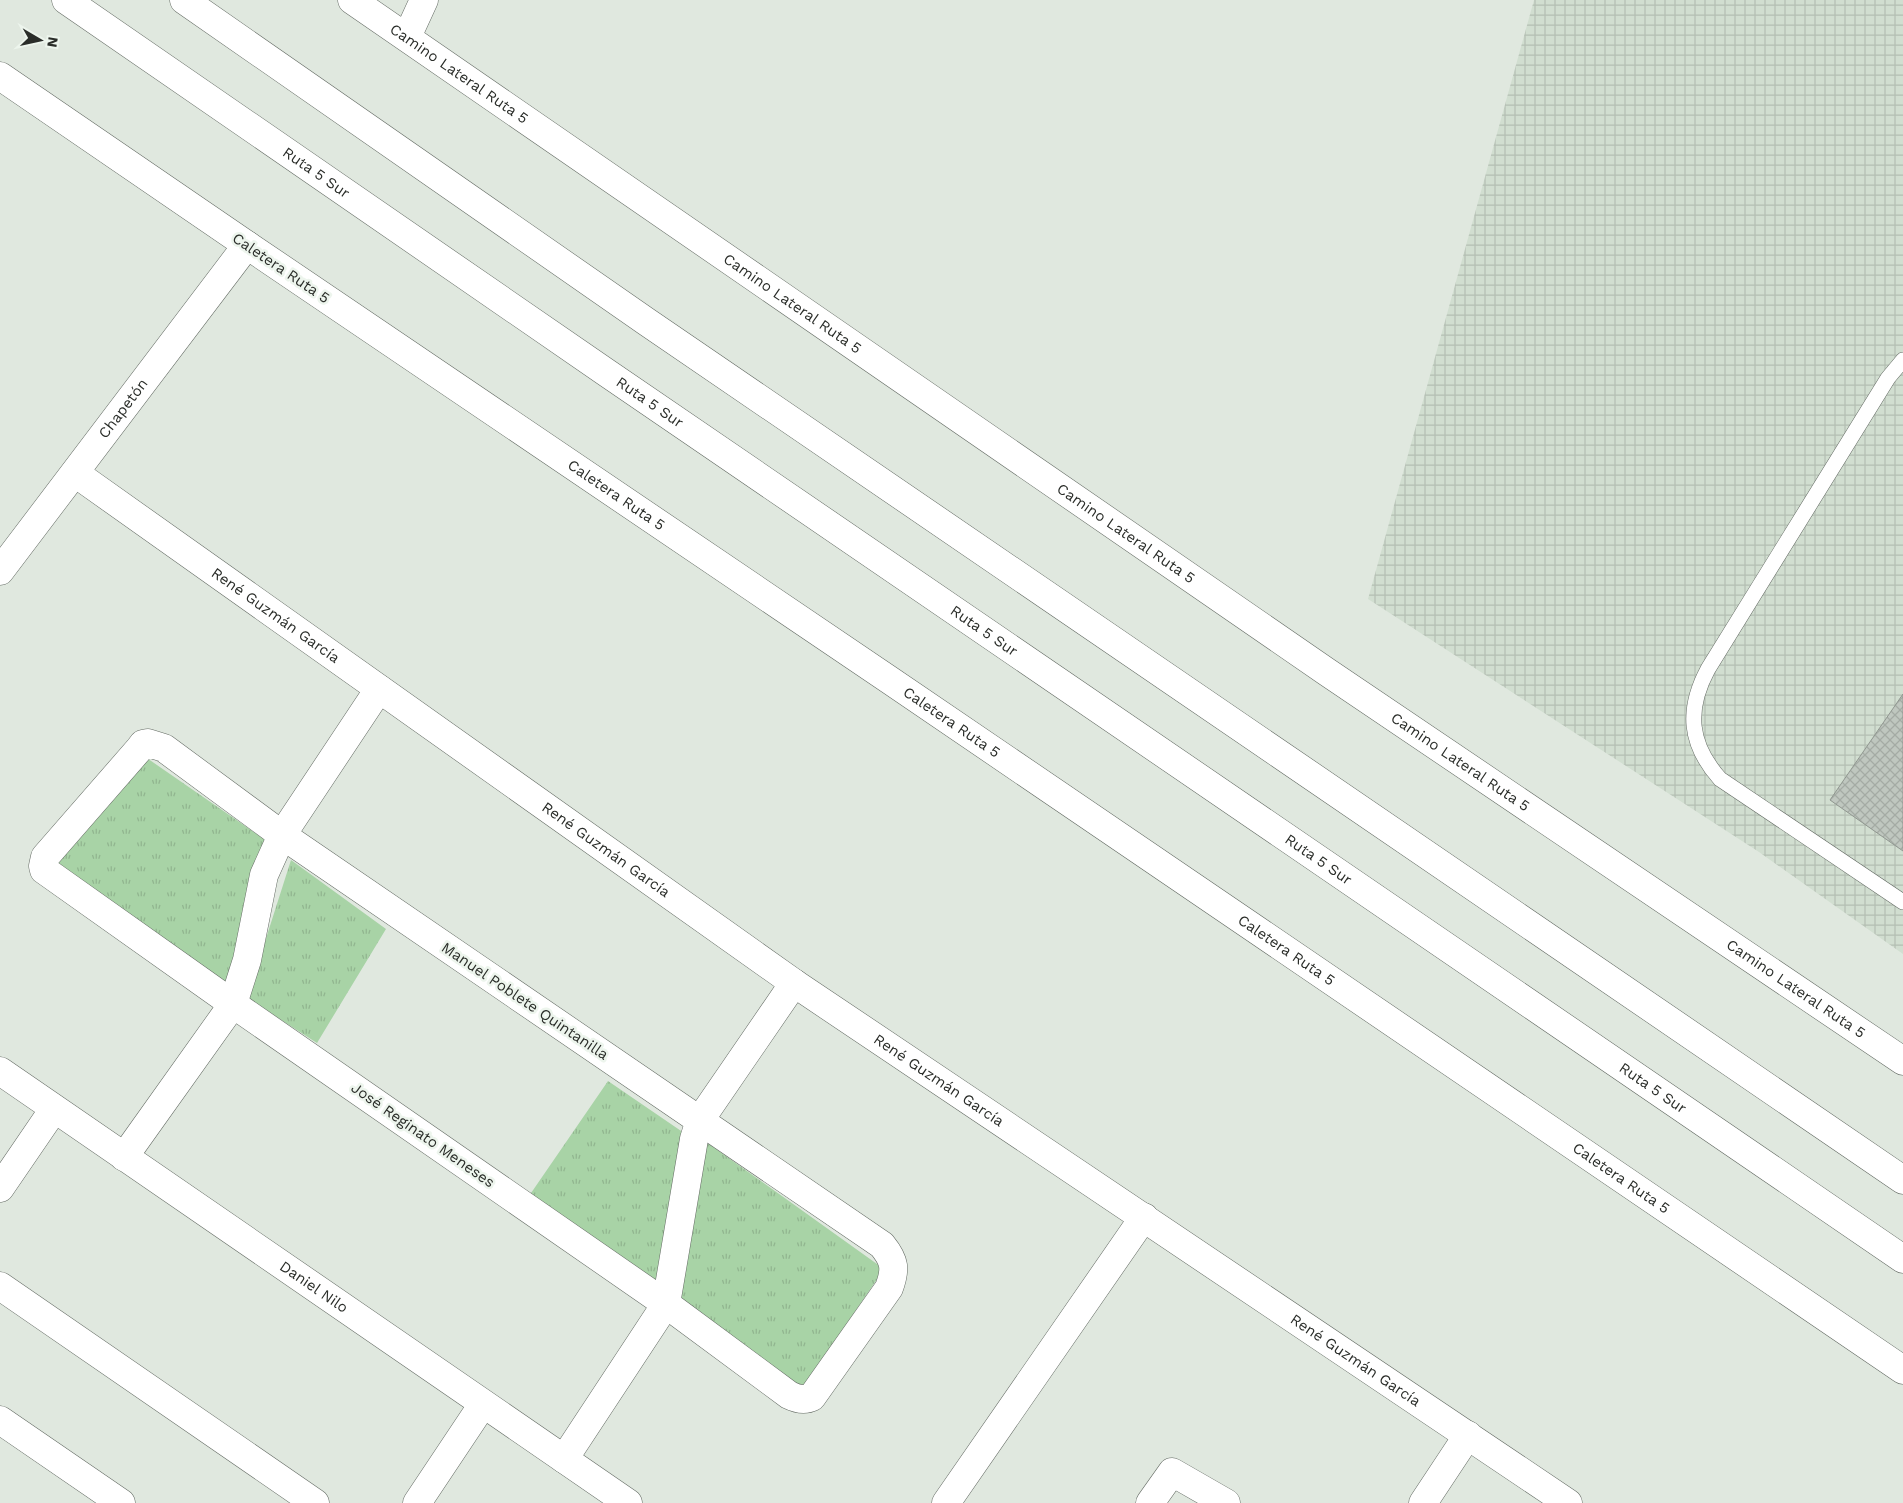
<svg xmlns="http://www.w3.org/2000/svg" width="1903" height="1503" font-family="'Work Sans',sans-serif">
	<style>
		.industrial { fill: url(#industrial-grid) }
		.grass { fill: url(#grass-tufts) }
		.building { fill: url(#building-cross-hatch); stroke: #909790 }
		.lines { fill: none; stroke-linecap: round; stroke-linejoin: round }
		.lane-casing { stroke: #646b64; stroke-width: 16 }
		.street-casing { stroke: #646b64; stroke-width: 29 }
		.secondary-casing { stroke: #646b64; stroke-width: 29 }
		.highway-casing { stroke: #646b64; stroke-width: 29 }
		.lane { stroke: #fff; stroke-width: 15 }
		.street { stroke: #fff; stroke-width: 28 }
		.secondary { stroke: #fff; stroke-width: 28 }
		.highway { stroke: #fff; stroke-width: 28 }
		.labels { text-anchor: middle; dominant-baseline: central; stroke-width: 5; stroke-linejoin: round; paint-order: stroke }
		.street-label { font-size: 15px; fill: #2a2d29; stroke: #edf5ed }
	</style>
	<defs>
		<pattern id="industrial-grid" width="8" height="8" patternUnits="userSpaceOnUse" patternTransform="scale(1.25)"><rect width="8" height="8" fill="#d1ded0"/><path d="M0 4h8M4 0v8" fill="none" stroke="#b4bfb3"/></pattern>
		<pattern id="grass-tufts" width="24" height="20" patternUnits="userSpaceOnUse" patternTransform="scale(1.25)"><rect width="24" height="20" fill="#a8d3a6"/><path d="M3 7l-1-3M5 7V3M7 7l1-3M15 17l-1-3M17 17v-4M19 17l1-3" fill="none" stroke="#91b58f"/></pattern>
		<pattern id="building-cross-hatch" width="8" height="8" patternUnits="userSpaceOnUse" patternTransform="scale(1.25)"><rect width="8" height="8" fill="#bfc7bf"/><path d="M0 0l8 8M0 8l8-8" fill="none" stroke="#a4aba4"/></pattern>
	</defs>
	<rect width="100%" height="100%" fill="#e0e8df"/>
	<path class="industrial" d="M1534,0H1903V954L1759,852L1368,599Z"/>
	<path class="grass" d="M128,745L267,841L225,989L46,863Z
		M291,860L386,929L317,1043L247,998Z
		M608,1081L687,1135L656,1287L529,1196Z
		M702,1139L884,1269L801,1391L671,1298Z"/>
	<path class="building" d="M1903,694V851L1830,800Z"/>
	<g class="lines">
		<defs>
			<path id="lane" d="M1903,360L1888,378L1708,669C1686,710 1689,744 1720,779L1903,902"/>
			<g id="street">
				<path id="s1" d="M352,0L1327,672L1903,1061"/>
				<path d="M407,37L424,0"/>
				<path d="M0,76L247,245"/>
				<path id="s2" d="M75,473L794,983L1568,1503"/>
				<path d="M148,743L164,748L282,835L882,1245C895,1261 896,1269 889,1288L812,1397C804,1401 797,1399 789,1395L666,1304L233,1004L44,870L43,866L45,857L140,748L143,744Z"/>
				<path id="s3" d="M0,1071L628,1503"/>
				<path d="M124,1157L233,1004L247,960L264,875L282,835L379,689"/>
				<path d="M0,1188L54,1109"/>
				<path d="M0,1286L315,1503"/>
				<path d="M0,1420L121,1503"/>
				<path d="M564,1459L666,1304L694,1139L700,1120L794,983"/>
				<path d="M417,1503L483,1404"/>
				<path d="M946,1503L1144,1217"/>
				<path d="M1150,1503L1172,1472L1226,1503"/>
				<path d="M1423,1503L1468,1435"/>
			</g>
			<g id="secondary">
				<path id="s4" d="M0,571L247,245L891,681L1903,1370"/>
			</g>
			<g id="highway">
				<path id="s5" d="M66,0L607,373L1903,1259"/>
				<path d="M184,0L647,322L1903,1180"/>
			</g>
		</defs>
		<use href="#lane" class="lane-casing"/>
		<use href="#street" class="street-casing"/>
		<use href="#secondary" class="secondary-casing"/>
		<use href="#highway" class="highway-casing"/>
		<use href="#lane" class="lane"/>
		<use href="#street" class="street"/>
		<use href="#secondary" class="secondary"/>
		<use href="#highway" class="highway"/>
	</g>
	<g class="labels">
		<g class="street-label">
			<text stroke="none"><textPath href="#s1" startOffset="130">Camino Lateral Ruta 5</textPath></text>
			<text stroke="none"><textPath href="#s5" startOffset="304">Ruta 5 Sur</textPath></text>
			<text transform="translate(281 268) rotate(34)">Caletera Ruta 5</text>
			<text stroke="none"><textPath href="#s1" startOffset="535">Camino Lateral Ruta 5</textPath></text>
			<text stroke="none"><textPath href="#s5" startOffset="709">Ruta 5 Sur</textPath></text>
			<text stroke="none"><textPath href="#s4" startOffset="204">Chapetón</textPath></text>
			<text stroke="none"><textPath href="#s4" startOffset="855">Caletera Ruta 5</textPath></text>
			<text stroke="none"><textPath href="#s1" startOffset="940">Camino Lateral Ruta 5</textPath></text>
			<text stroke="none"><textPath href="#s2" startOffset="246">René Guzmán García</textPath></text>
			<text stroke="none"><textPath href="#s5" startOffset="1114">Ruta 5 Sur</textPath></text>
			<text stroke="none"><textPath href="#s4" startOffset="1260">Caletera Ruta 5</textPath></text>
			<text stroke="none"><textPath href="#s1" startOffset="1345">Camino Lateral Ruta 5</textPath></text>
			<text stroke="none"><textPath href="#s2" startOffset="651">René Guzmán García</textPath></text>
			<text stroke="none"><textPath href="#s5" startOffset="1519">Ruta 5 Sur</textPath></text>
			<text stroke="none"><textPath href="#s4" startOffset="1665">Caletera Ruta 5</textPath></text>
			<text stroke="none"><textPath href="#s1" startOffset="1750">Camino Lateral Ruta 5</textPath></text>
			<text transform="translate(525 1001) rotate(34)">Manuel Poblete Quintanilla</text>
			<text stroke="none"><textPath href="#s2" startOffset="1056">René Guzmán García</textPath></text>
			<text stroke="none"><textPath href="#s5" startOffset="1924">Ruta 5 Sur</textPath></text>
			<text transform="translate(423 1135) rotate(35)">José Reginato Meneses</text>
			<text stroke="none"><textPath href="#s4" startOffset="2070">Caletera Ruta 5</textPath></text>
			<text stroke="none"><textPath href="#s3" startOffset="381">Daniel Nilo</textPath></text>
			<text stroke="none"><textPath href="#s2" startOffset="1558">René Guzmán García</textPath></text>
		</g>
	</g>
	<g transform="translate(40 40) rotate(99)" stroke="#edf5ed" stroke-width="4" paint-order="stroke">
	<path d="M0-4L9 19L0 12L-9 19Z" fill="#2a2d29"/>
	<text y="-8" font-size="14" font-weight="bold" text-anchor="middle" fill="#2a2d29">N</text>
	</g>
</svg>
